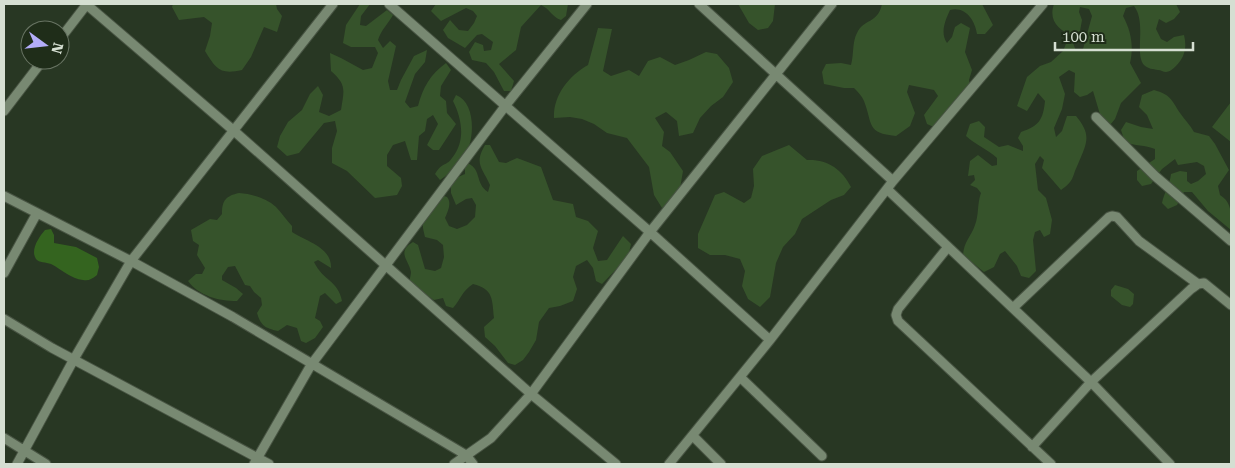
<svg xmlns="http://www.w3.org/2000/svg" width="1235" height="468" font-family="'Roboto Serif',serif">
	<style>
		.green { fill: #36532b }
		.water { fill: #34641f }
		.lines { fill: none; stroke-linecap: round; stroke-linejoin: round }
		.street-casing { stroke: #485443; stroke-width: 11 }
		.street { stroke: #788972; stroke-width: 9 }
	</style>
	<rect width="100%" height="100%" fill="#283723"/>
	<path class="green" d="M173,4H276L277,9L282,16L277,32L264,27L251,57L242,70C220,75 216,69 205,51L210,36L212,23L204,17L179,20L172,7Z
		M360,4H370L361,16L360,25L366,26L387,10L393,15C388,24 381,30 378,40L383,48L390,41L396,46L388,81L390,90H397L401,80L414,56L427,50L425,62L415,74L405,102L410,108L418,106C423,87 430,75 446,63L451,70L441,86L440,96L446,101L447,113L456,124L439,150H433L427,145L438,124L433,115L427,119L425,131L419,136L417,160H411L405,141L393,145L387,155V166L401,178L402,186L397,195L375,198L347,171L332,163V148L337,131L335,121L324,123L299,153L287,156L277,147L280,136L288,122L302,110L310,94L318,86L323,95L319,112L329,116L341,110C344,90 347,85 331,71L330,53L341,58L363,70L372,68L378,53L375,47H351L343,43L346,25Z
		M436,4H568L566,16L561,20C552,17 550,9 541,5L521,27L516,50L499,64L514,81L511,91H504L494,72L486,63L472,60L469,52L475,42L483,45L484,51L491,50L493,42L482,34L477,35L465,48L448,38L443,30L450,20L459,30L468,31L474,23L477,16L473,11L466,8L441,21L431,11Z
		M738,4H775L773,21L768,28L758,30L749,23Z
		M882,4H982L993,25L985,34H977C975,21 966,6 950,10C945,21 940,33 947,43L952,37L955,27L961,23L970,28L965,52L972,70L969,80L971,91L936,128L927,124L924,115L938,96L934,90L909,85L907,92L915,113L910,126L896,136C866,133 873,124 864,101C862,96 858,92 854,88H844L824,84L822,72L826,64L841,63L851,65C854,55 852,42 857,33C864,18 878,24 882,4Z
		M1054,4H1176L1180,12L1174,19L1166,23L1159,19L1156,29L1161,39L1167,42L1174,37L1184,35C1187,47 1185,57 1176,66C1173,69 1169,72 1166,72C1163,72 1161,70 1158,70C1153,69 1148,69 1144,65C1134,54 1147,23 1134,6L1126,8L1123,16C1131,31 1134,46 1130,63L1141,83L1121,103L1115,119L1105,131L1093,91L1087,95L1080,97L1074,92L1075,73L1069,70L1059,77L1065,94L1062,109L1054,128L1056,137L1062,131L1067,116H1076C1092,135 1087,143 1078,164C1071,179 1075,180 1061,190L1042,168L1044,160L1040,156L1035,164L1038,190L1046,198L1052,220L1050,234L1044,237L1040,230L1035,232L1033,240L1036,271L1029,278L1021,276L1017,266L1005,251L1000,254L994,267L984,272L963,255C964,241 971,237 975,225C979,215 977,204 981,193L977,188L970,185L975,180L974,175L968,176L970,161L978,155L992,166L997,165V158C987,149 976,145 966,136L970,124L979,121L985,127L984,137L999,147L1008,145L1023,151V146L1018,138L1021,132C1039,126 1043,120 1045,101L1038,93L1027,111L1017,106L1027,77L1040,66L1051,62L1063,51L1068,39L1073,43L1076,51L1083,49L1092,16L1089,9L1080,7L1079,12L1082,20L1080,31L1073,36C1059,30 1048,21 1054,4Z
		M598,28L612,29L603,71L611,76L629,70L639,76L648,61L660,57L675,65L689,60L706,52L717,54L729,68L733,82L723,97L711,106L700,118L693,133L679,136L677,121L666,112L655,118L664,132L662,146L670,152L683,171L679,194L662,208L654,195L649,167L627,138L607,133L594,124L582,119L570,117L554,118C553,95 569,76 588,65Z
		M1154,90C1171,95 1171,99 1180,113C1185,120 1190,125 1194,132L1209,136L1215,144L1229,170L1218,186L1220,195C1233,203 1231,216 1231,230L1208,211L1192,192H1184L1177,205L1168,209L1162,203C1164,193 1170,184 1171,174L1180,171L1187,172V181L1191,184L1198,181L1206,174L1204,166L1197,162L1178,165L1175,159L1162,169L1151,184L1142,186L1137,180V171L1155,159V149C1145,145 1135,146 1125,142L1121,130L1126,122L1141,127L1153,129L1147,115L1139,107L1142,95Z
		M456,95C477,103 475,143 463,159C457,167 449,174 440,180L435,174C442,162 447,166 452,158C466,141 462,119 453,101Z
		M1231,102V142L1212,127Z
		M485,145H490L499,162L506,163L517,158L541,167L553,200L573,204L576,217L588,221L598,231L593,248L598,261L607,260L623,236L631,244L628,257L602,284L596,281L593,268L587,260L576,266L573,277L577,289L573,301L560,306L549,308L539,322L536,340L529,352L523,360L515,365L508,363L495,346L485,337L484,327L494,318C492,300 494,289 473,284C462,291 461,299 453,308L446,306L443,298L434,300C424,292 418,296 409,285C409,281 411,275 411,272C409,260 396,252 413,242L418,245L425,269L435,271L441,268L444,257L443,245L437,240L425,237C420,218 424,223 433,210C437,206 440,201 444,196L447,197C452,203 448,211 445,218L449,226L457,229L467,225L475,217L476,205L472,198L466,199L456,205L451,193V180L465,174V162C483,168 474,183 488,192L490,185C482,167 474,164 485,145Z
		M789,145L807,160C827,159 842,169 851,187L844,195L831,200L802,219L795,234L783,247L776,263L770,297L760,307L748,299L742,286L745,271L740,259L725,255H710L698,248V234L715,195L724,192L744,203L751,198L754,186L753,169L762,156Z
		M239,193C252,194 266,198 276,207C282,213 286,220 292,226V232C305,241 332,247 331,268L318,260L314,262C323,281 338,280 342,301L336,304L325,293L320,296L315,318L320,321L323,327L315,338L306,343L301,341L297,328L287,325L278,331C265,328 261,326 257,313L262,305L261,298L254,292L250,286L245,285L235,266L228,267L222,276V280L236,288L243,294L237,301C219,301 199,296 188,281L196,274H202L205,268L197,255L199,245L193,241L191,230L210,219L217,220L222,214C222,200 226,196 239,193Z
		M1115,285L1128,289L1134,294L1133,304L1130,307L1122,305L1111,296V290Z"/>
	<path class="water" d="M51,229L54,235V243L76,247L97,258L99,267L97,275C92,279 89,281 83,280C71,279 61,269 51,264C46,262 39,263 36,259C30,250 39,237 45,230Z"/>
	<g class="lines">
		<defs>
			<path id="street" d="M86,4L233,130L531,394L616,464
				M389,4L650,232L770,340
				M699,4L893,181
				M60,39L87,4
				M4,111L43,60
				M1096,117L1155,176L1231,241
				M888,190L1091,382L1170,464
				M4,196L131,261L233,317L466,455L473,464
				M948,247L898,309L896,315L898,321L1051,464
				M4,273L37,213
				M1014,307L1109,217L1112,216L1117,217L1139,241L1198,284
				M4,319L52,348L269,464
				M740,377L822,456
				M693,436L721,464
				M4,438L46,464
				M1032,447L1091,382L1191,289L1198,284L1204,283L1231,305
				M17,464L74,359L131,261L333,4
				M254,464L311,365L506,105L587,4
				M454,464L491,438L531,394L650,232L832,4
				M669,464L770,340L893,181L1043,4"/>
		</defs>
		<use href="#street" class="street-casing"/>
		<use href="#street" class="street"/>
	</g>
	<rect width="1235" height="468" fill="none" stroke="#d5dfd2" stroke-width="10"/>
	<g transform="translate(45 45) rotate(105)"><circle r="24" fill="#1f2d19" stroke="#687463"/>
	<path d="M0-4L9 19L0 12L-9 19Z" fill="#b3adf9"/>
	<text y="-8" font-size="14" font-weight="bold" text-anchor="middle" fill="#d5dfd2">N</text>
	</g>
	<path d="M1055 42v8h138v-8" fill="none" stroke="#d5dfd2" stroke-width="2.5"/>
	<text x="1062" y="42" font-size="15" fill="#d5dfd2" stroke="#1f2d19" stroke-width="4" paint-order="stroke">100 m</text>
</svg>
